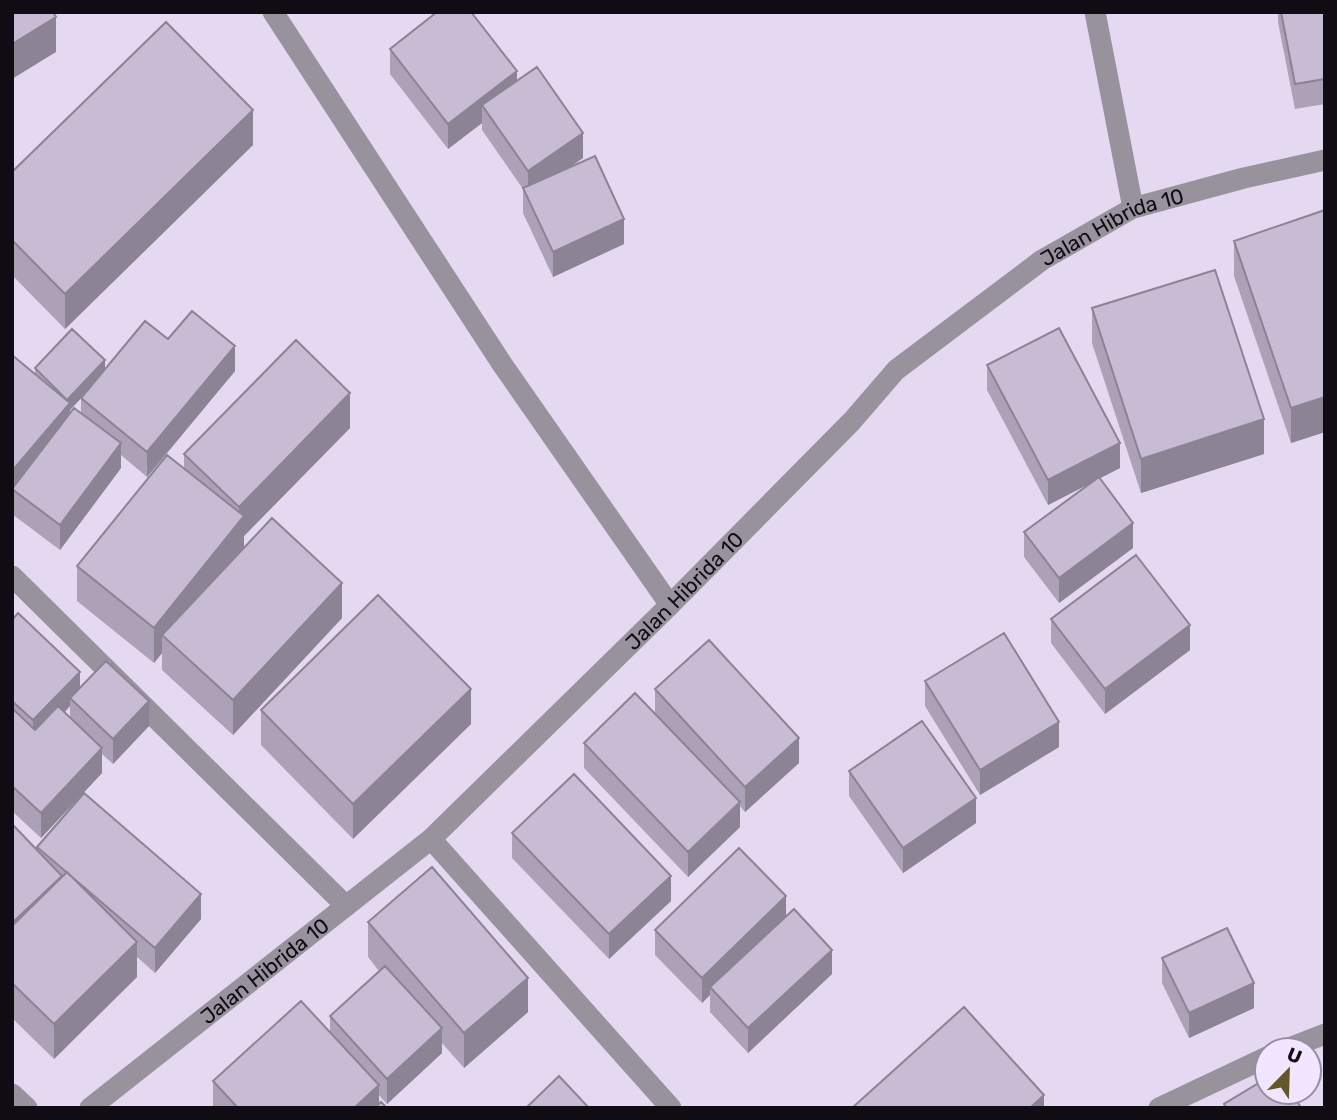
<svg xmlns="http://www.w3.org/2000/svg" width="1337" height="1120" font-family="Rubik,sans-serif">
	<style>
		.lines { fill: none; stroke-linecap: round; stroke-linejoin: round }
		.minor { stroke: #97929c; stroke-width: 21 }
		.wall { fill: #aca1b6; fill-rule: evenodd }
		.shaded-wall { fill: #8c8394 }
		.building { fill: #c8bbd4; stroke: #8c8394; stroke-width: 2 }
		.labels { text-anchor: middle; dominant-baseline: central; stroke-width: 5; stroke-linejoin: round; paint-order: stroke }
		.street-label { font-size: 21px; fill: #100c14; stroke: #f2e5ff }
	</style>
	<rect width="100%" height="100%" fill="#e5d8f1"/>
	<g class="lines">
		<g class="minor">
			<path d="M273,12L502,364L670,605"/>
			<path d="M1095,12L1133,208"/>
			<path d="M12,576L346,906"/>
			<path d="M431,839L671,1108"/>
			<path d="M1284,1050L1325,1034"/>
			<path d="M12,1094L27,1108"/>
			<path id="s1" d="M90,1108L431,839L670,605L852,421L896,370L1042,260L1133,208L1244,178L1325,160"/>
			<path d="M1159,1108L1267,1057"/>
		</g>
	</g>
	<path class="wall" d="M1278,12H1325V104L1295,109L1278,22Z
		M390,49L517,81L583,158L571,166L624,244L553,277L523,213V189L482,130V123L448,149L390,74Z
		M253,145L65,329L12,275V172Z
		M1325,210V432L1291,443L1234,276V241Z
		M1092,308L1264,454L1141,493L1092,343Z
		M168,339L235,371L147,477L121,455V468L60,550L12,514V355L35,374V368L105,369ZM81,398V414L70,413V410Z
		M987,365L1120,468L1100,478L1133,548L1059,603L1024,557V532L1091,483L1048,505L987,390Z
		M350,428L244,536V547L342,618L233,735L162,670V653L154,663L77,601V566L184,468V454Z
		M1051,619L1190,650L1105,714L1051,643Z
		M12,620L80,689L149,726L113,764L102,754V773L41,838L12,811ZM70,706V718L65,712Z
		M925,681L1059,747L980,795L925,706Z
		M655,689L799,763L745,812L740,806V827L688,877L584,768V743L655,714Z
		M261,710L471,724L353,839L261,745Z
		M849,771L976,823L903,873L849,796Z
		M12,824L37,850V847L201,919L155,973L137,957V977L54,1059L12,1018Z
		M512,833L671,901L609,959L512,858Z
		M786,916L832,974L748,1053L710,1012V995L702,1003L655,955V930Z
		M368,922L528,1012L464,1068L442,1043V1053L387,1104L379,1095V1103L387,1108H213V1081L330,1032V1016L379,971L368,957Z
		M1162,958L1254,1008L1189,1038L1162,983Z"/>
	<path class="shaded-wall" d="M56,17V52L12,79V44Z
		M517,71V96L482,105V123L448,149V124Z
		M253,110V145L65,329V294Z
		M583,133V158L528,196V171Z
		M624,219V244L553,277V252Z
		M235,346V371L147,477V452Z
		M105,360V373L70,410V428L12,489V496V471L67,406V400Z
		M350,393V428L244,536V551L162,635V653L154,663V628L239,523V507Z
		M1325,397V432L1291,443V408Z
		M1264,419V454L1141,493V459Z
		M121,443V468L60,550V525Z
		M1120,443V468L1048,505V480Z
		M1133,523V548L1059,603V578Z
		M342,583V618L233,735V700Z
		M1190,625V650L1105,714V689Z
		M80,672V697L70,698V706L33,745V720Z
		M471,689V724L353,839V804Z
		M149,701V726L113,764V739Z
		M1059,722V747L980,795V770Z
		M799,738V763L745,812V787Z
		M102,748V773L41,838V813Z
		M976,798V823L903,873V848Z
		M740,802V827L688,877V852Z
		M671,876V901L609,959V934Z
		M201,894V919L155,973V948Z
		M786,896V921L710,987V995L702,1003V978Z
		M137,942V977L54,1059V1024Z
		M832,950V974L748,1053V1028Z
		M528,978V1012L464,1068V1033Z
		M1254,983V1008L1189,1038V1013Z
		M442,1028V1053L387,1104V1079Z
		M379,1085V1108H354Z
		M1044,1095V1108H1030Z"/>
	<path class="building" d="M12,12H53L56,17L12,44Z
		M437,12H471L517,71L448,124L390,49Z
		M1281,12H1325V79L1295,84Z
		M166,22L253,110L65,294L12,240V172Z
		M537,67L583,133L528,171L482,105Z
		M595,156L624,219L553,252L523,188Z
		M1325,210V397L1291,408L1234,241Z
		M1215,270L1264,419L1141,459L1092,308Z
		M192,311L235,346L147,452L81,398L145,321L168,339Z
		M1059,328L1120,443L1048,480L987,365Z
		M72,329L105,360L67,400L35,368Z
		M296,340L350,393L239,507L184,454Z
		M12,355L70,403L12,471Z
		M74,408L121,443L60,525L12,489Z
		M167,455L244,516L154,628L77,566Z
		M1099,477L1133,523L1059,578L1024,532Z
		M272,518L342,583L233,700L162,635Z
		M1136,555L1190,625L1105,689L1051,619Z
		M378,595L471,689L353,804L261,710Z
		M18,613L80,672L33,720L12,701V620Z
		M1004,633L1059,722L980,770L925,681Z
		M709,640L799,738L745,787L655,689Z
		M106,661L149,701L113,739L70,698Z
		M635,693L740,802L688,852L584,743Z
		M58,706L102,748L41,813L12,786V708L35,730Z
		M922,721L976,798L903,848L849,771Z
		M574,774L671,876L609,934L512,833Z
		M84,793L201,894L155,948L37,847Z
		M12,824L62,876L12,923Z
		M739,848L786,896L702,978L655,930Z
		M432,867L528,978L464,1033L368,922Z
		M67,872L137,942L54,1024L12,983V926Z
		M794,909L832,950L748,1028L710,987Z
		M1227,928L1254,983L1189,1013L1162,958Z
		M385,966L442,1028L387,1079L330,1016Z
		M301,1001L379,1085L354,1108H238L213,1081Z
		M964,1007L1044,1095L1030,1108H852Z
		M559,1076L589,1108H526Z
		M1267,1078V1092H1292L1301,1108H1226L1224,1104Z
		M381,1102L387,1108H375Z"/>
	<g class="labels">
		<g class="street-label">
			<text stroke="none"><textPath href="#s1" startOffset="1356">Jalan Hibrida 10</textPath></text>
			<text stroke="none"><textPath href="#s1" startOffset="789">Jalan Hibrida 10</textPath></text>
			<text stroke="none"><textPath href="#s1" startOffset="222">Jalan Hibrida 10</textPath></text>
		</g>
	</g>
	<rect width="1337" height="1120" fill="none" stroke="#100c14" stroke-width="28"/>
	<g transform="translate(1288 1071) rotate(23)"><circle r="33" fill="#f2e5ff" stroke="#988ea1" stroke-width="2"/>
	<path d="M0-5L12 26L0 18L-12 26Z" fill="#625825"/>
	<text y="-10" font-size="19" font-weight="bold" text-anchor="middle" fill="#100c14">U</text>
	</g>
</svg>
